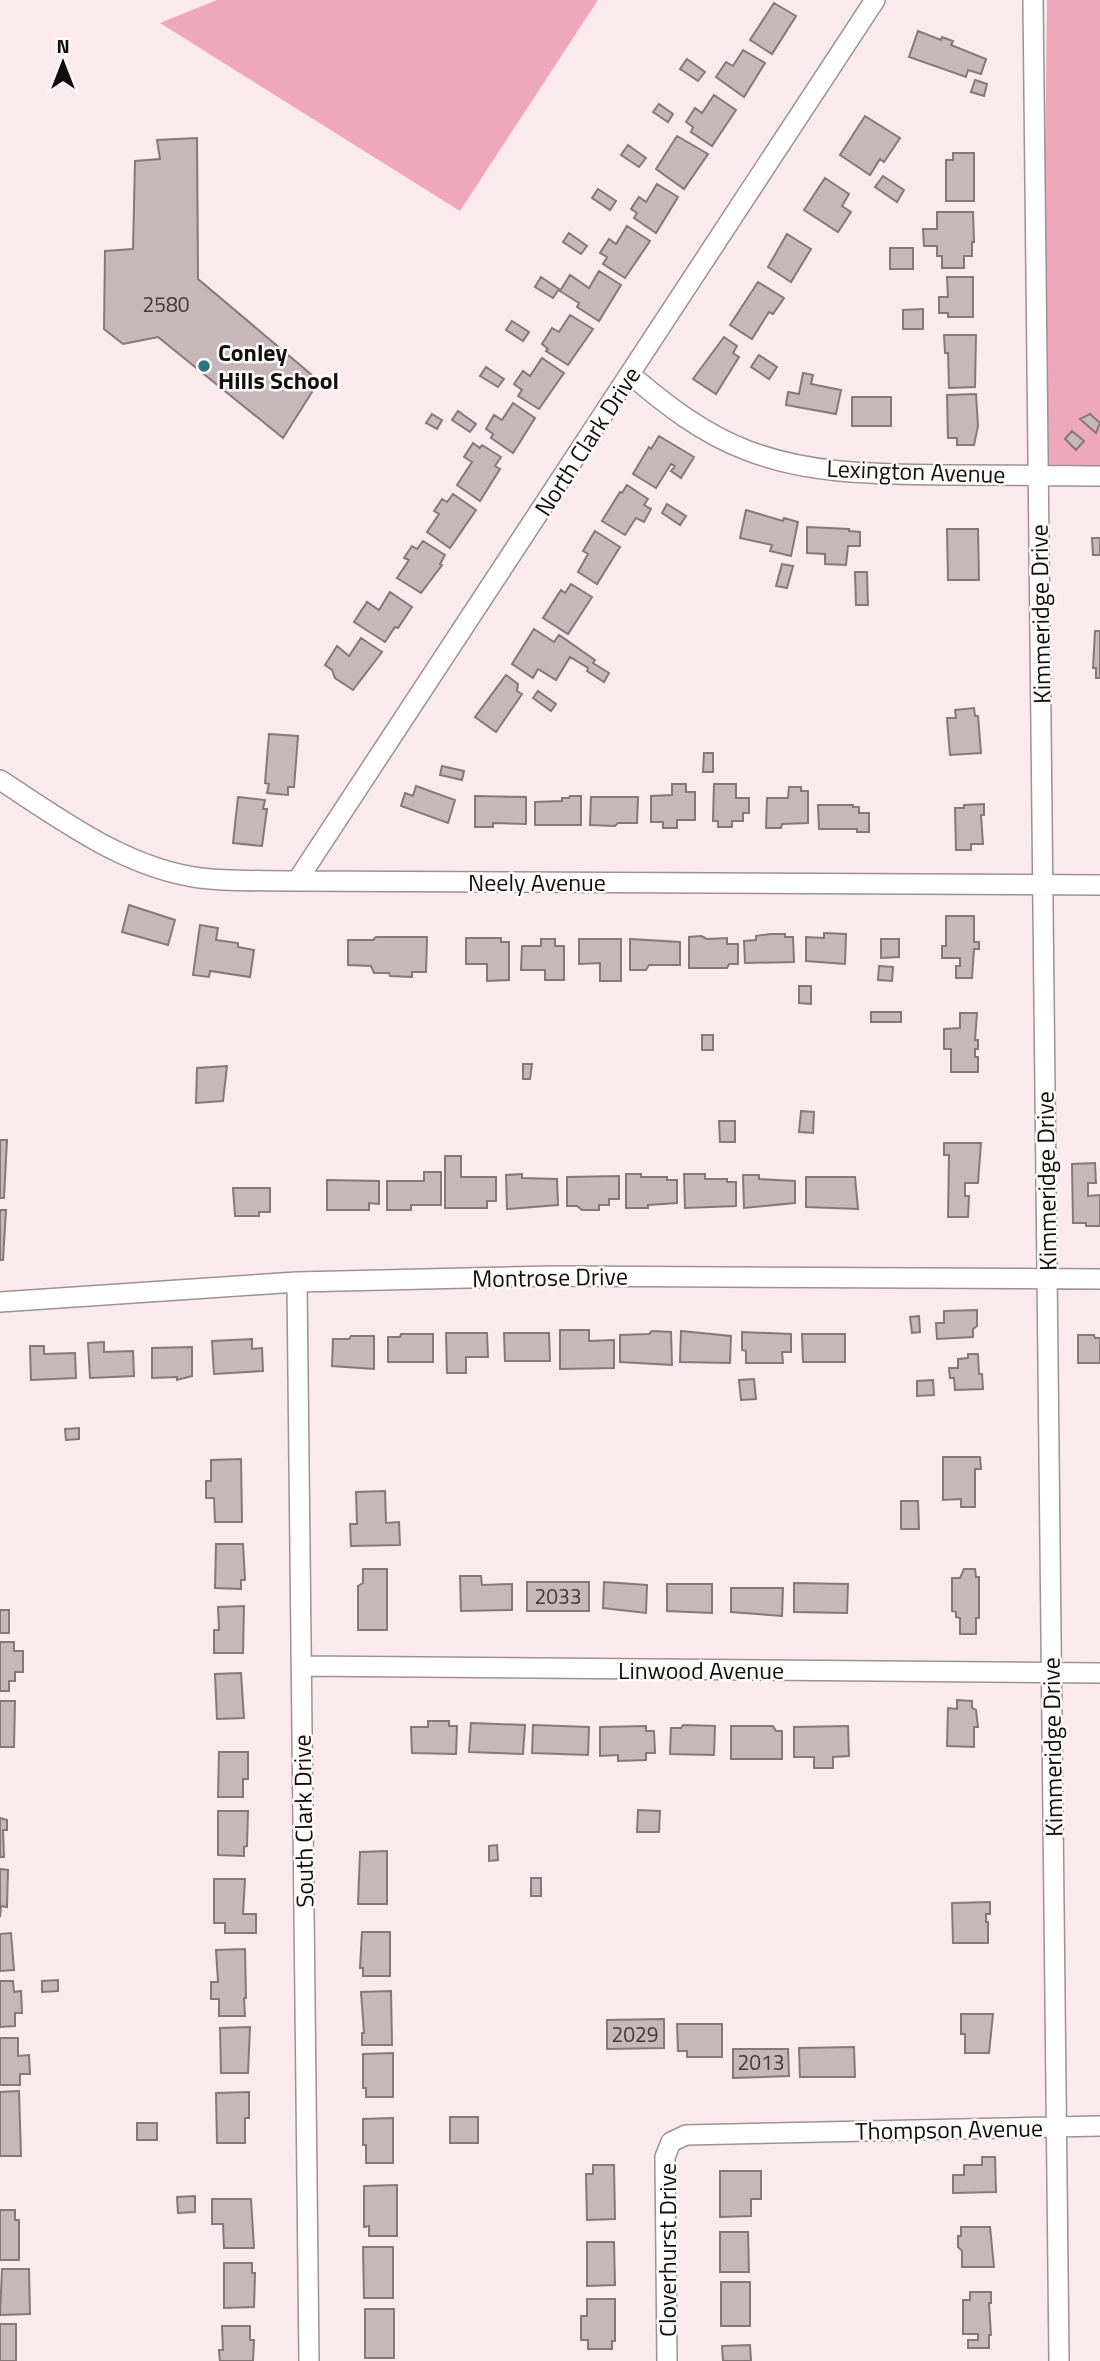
<svg xmlns="http://www.w3.org/2000/svg" width="1100" height="2361" font-family="'Titillium Web',sans-serif">
	<style>
		.green { fill: #efa8bb }
		.building { fill: #c7b7bb; stroke: #86777b; stroke-width: 2 }
		.lines { fill: none; stroke-linecap: round; stroke-linejoin: round }
		.minor-casing { stroke: #9f9094; stroke-width: 22 }
		.minor { stroke: #fff; stroke-width: 19 }
		.poi-dot { fill: #2c727f; stroke: #fefbfb; stroke-width: 2.5 }
		.labels { text-anchor: middle; dominant-baseline: central; stroke-width: 5; stroke-linejoin: round; paint-order: stroke }
		.number-label { font-size: 21px; fill: #3f3839 }
		.poi-label { font-size: 24px; font-weight: bold; fill: #120d0e; stroke: #fefbfb; text-anchor: start }
		.street-label { font-size: 24px; fill: #120d0e; stroke: #fefbfb }
	</style>
	<rect width="100%" height="100%" fill="#fae9ed"/>
	<path class="green" d="M217,0H598L460,211L160,23Z
		M1047,0H1100V477H1041Z"/>
	<path class="building" d="M774,3L796,16L772,54L750,40Z
		M918,31L941,40L942,37L953,41L951,45L986,59L981,74L968,70L966,77L909,57Z
		M743,50L765,63L744,97L716,77L726,62L733,66Z
		M687,59L705,72L698,81L680,69Z
		M975,80L987,84L984,96L971,92Z
		M714,95L736,110L712,146L691,132L693,127L686,122L695,108L702,113Z
		M659,104L673,114L668,122L653,112Z
		M865,116L900,138L884,162L880,159L870,175L840,155Z
		M677,136L708,154L684,189L656,169Z
		M197,138L198,279L319,381L283,438L158,337L123,344L104,329L105,251L133,249L135,161L160,159L157,140Z
		M628,145L646,158L639,167L621,155Z
		M953,153H974V201H946V160H953Z
		M883,176L904,190L897,202L875,187Z
		M825,178L849,194L842,206L851,212L838,232L804,210Z
		M657,184L678,197L656,233L634,218L637,213L631,209L639,197L646,202Z
		M598,189L616,201L610,210L592,198Z
		M937,212H973L974,242H972V256H964V268H942V256H937V246H924L923,229H937Z
		M627,226L650,241L625,278L603,264L607,257L600,253L609,239L616,244Z
		M569,233L587,246L581,254L563,242Z
		M787,234L811,249L791,282L768,267Z
		M890,248H913V269H890Z
		M599,271L621,285L599,321L577,307L579,303L560,291L570,275L589,288Z
		M541,277L559,289L553,298L535,287Z
		M947,277H973V317H948V313H939V297H948Z
		M758,282L784,298L773,314L769,312L752,339L730,325Z
		M923,309V329H903V310Z
		M570,315L593,329L568,365L546,351L548,349L542,344L552,328L559,332Z
		M512,321L529,332L523,341L506,330Z
		M944,335H976L975,387L949,388L948,353H945Z
		M724,337L737,346L733,353L739,357L716,394L693,379Z
		M759,355L777,367L769,379L751,367Z
		M542,358L564,373L539,409L518,396L522,390L514,384L523,371L530,376Z
		M486,367L504,379L498,387L480,376Z
		M803,373L813,375L811,384L841,390L836,414L786,405L788,392L799,394Z
		M976,394L978,426L974,445H957V438H948L947,395Z
		M852,397H891V426H852Z
		M513,403L535,418L513,453L491,438L493,434L486,429L494,415L502,420Z
		M458,411L476,424L470,432L452,420Z
		M432,414L442,420L437,429L426,423Z
		M1090,414L1100,423L1096,433L1080,419Z
		M1072,431L1084,441L1076,450L1065,439Z
		M659,436L694,457L681,478L671,471L675,466L671,464L656,488L633,474L649,447L651,449Z
		M473,443L480,448L482,445L501,457L495,466L500,469L480,501L457,485L472,462L464,457Z
		M627,485L648,499L644,505L651,509L644,522L636,518L625,535L602,521L620,492L622,493Z
		M453,494L476,510L450,548L427,532L439,514L434,511L442,499L447,502Z
		M667,504L686,516L680,525L662,513Z
		M746,510L783,521L784,518L798,522L791,556L770,551L772,545L740,538Z
		M807,527L849,529V531L860,532V546H848L846,565L825,564V554L807,553Z
		M947,529H978L979,580H948Z
		M595,531L620,547L597,584L578,572L588,554L583,551Z
		M1092,538H1100V555H1093Z
		M423,541L445,555L440,564L442,565L421,593L397,578L409,560L404,558L412,546L417,549Z
		M782,564L793,566L787,588L776,586Z
		M855,572H867L868,605H856Z
		M571,584L592,597L568,634L543,618L561,590L565,593Z
		M390,592L412,607L398,628L395,627L385,642L354,622L367,602L379,610Z
		M534,629L554,642L559,635L595,660L593,663L609,673L604,682L587,671L588,668L570,657L556,680L538,669L533,678L512,664Z
		M1095,631H1100V678H1096V668H1093Z
		M361,638L382,652L353,690L335,678L332,670L325,665L337,646L349,656Z
		M506,675L518,684L517,691L522,694L496,732L475,717Z
		M538,691L556,704L551,711L533,698Z
		M974,708L975,716H978L981,753L950,755L947,718H956L955,710Z
		M269,734L298,736L294,787H288V795L267,793L269,784L265,783Z
		M704,753H713V772H703Z
		M442,766L464,771L462,780L440,775Z
		M672,784H686V792H695V820H677V828H663V822H651V796L672,795Z
		M714,784H736V798H749V813H743V821H732V827H718V821H713Z
		M416,786L455,800L448,823L401,806L405,793L413,796Z
		M789,787H801V791H808V823L782,824L781,828H766L767,798H788Z
		M475,796L526,797V824L493,823V827H475Z
		M570,796H581V825H535V802L562,801V798H569Z
		M238,797L265,800L263,809H267L262,846L233,843Z
		M591,797H638L637,823H618L615,826L590,825Z
		M984,804V815H981L983,844H971V850H956L955,808H964V805Z
		M818,805H853V807H859V813H869V832H857V829H819Z
		M129,905L175,920L168,945L122,932Z
		M946,916H974V942H979V949H974L972,978H956V966H960V958H942V946H946Z
		M200,925L218,928L216,940L238,943V947L254,950L250,977L210,971L209,977L193,975Z
		M824,933L846,934L845,964L806,961V937L824,938Z
		M770,934H785V937H793L794,962L745,963L744,941L756,940V936Z
		M701,936L707,939L727,938V944H738V964H729L727,968H689V937Z
		M376,937H427L426,972H412V977L390,976L389,973H374L371,966L348,965V940H373Z
		M466,938H501V942H509V980L487,981V964H466Z
		M541,939H555V946H564V980H545V970H521L522,946H541Z
		M579,939H621V981H600V963L579,964Z
		M630,939L680,942V965H649L646,970H630Z
		M881,939H899V957L881,958Z
		M879,966L893,967L892,981L878,980Z
		M799,986H811V1004L799,1003Z
		M871,1012H901V1022H871Z
		M960,1013H977L975,1040H978V1049H975V1057H978V1072H951V1049H944V1029L960,1028Z
		M702,1035H713V1050H702Z
		M523,1064H532L530,1079H523Z
		M227,1066L223,1101L196,1103L197,1068Z
		M801,1111L814,1112L813,1133L799,1132Z
		M719,1121H735V1142H720Z
		M0,1140H7L4,1198H0Z
		M944,1143H981L978,1183H965V1196H969L968,1217H948L949,1155H944Z
		M445,1156H461V1177H496V1201H487V1208H445Z
		M1095,1163L1096,1183H1088V1196L1100,1195V1226H1086V1223H1073L1072,1164Z
		M424,1172H441V1205H411V1210H387V1181H424Z
		M522,1174V1178L557,1179L558,1205L507,1209L506,1175Z
		M626,1174H641V1177H667V1180H677V1203L648,1205V1208H626Z
		M684,1174H705V1179H727V1182H736V1206L685,1208Z
		M743,1175H759V1179L795,1181V1203L744,1208Z
		M619,1176V1199H609V1205H599V1210H582L577,1206H567V1177Z
		M806,1177H855L858,1209L806,1207Z
		M327,1180L379,1181V1204L369,1203V1210H327Z
		M233,1188H270V1212H259V1216H235Z
		M0,1210H6L3,1260H0Z
		M977,1310V1326L973,1329V1337L937,1339L936,1323H944V1311Z
		M919,1316L920,1332L912,1333L910,1317Z
		M560,1330H589V1341L614,1340V1368L560,1369Z
		M652,1331L671,1332L672,1365L620,1362V1335L649,1334Z
		M681,1331L731,1336L730,1363L680,1362Z
		M742,1332L791,1334V1352H782L783,1363H746V1351L742,1350Z
		M446,1333H487L488,1357H466V1373H447Z
		M504,1333H549L550,1361H505Z
		M401,1334H433V1362H388V1337H400Z
		M802,1334H845V1362H803Z
		M1078,1335H1094L1095,1338H1100V1363H1078Z
		M351,1336H374V1369L332,1366L333,1339H349Z
		M252,1339V1349L262,1348L263,1371L214,1374L212,1341Z
		M104,1342V1352L133,1351L134,1376L90,1378L88,1343Z
		M30,1346H44V1354L75,1353L76,1378L31,1380Z
		M192,1347V1376L177,1380V1377L152,1378V1348Z
		M968,1354H978L979,1374H982L983,1389L955,1390L954,1378H950L949,1368H958V1359L968,1358Z
		M754,1379L756,1399L741,1400L739,1380Z
		M933,1380L934,1395L917,1396V1381Z
		M79,1428V1439L66,1440L65,1429Z
		M943,1457H980L981,1469H975V1507H961V1499L943,1500Z
		M241,1459L242,1522H215L214,1498H206V1481H211V1460Z
		M385,1491L386,1523L399,1522L400,1545L351,1546L350,1524H357L356,1492Z
		M901,1501H918L919,1529H901Z
		M216,1544H243L245,1580H241V1589L215,1588Z
		M363,1569H387V1630H358V1586L363,1583Z
		M964,1569H975L976,1577H979V1618H976V1634H960V1618L956,1617V1612L952,1611V1578H960Z
		M460,1576H481L482,1585L512,1584V1610L461,1611Z
		M527,1582H589V1611H527Z
		M604,1582L647,1585L646,1613L603,1608Z
		M794,1583L848,1584L847,1613L794,1612Z
		M667,1584H712V1613L667,1611Z
		M731,1588H783L782,1616L731,1612Z
		M244,1606L243,1653H214V1630H219L218,1607Z
		M0,1610H9V1633H0Z
		M0,1642H14V1651H23V1672H15V1681H9V1691H0Z
		M241,1673L244,1718L217,1719L215,1674Z
		M957,1700L972,1701V1708L976,1710L978,1727H974V1747L947,1746L948,1708L957,1709Z
		M0,1701H15L14,1747H0Z
		M428,1721H449V1726H457L456,1754L412,1753L411,1727H428Z
		M471,1723L525,1725L523,1754L469,1752Z
		M533,1725L589,1727L588,1755L532,1753Z
		M683,1725L715,1726L714,1755L670,1754L671,1728H681Z
		M646,1726V1731H654L655,1753H646V1760L618,1761V1755L600,1756V1727Z
		M731,1726H773L776,1731H782V1759H731Z
		M848,1726L849,1756L833,1757V1768H814V1757H794V1727Z
		M219,1752H248V1779H243V1797H218Z
		M638,1810L660,1811L659,1832H637Z
		M218,1811H248L247,1846L244,1847V1856L218,1855Z
		M0,1818L7,1820V1830H3L4,1857H0Z
		M497,1845L498,1860L489,1861V1846Z
		M387,1851V1904H358L360,1852Z
		M0,1869L8,1870L7,1907L1,1906L0,1917Z
		M531,1878H541V1896H531Z
		M214,1879H245L243,1914H256V1933H225V1923H214Z
		M990,1902V1914H986V1922H988V1943H953L952,1903Z
		M362,1932H390V1976H363V1968H360Z
		M11,1933L14,1970L0,1971V1934Z
		M245,1949L246,1998H244L245,2016H219V1999H211V1982H218L216,1950Z
		M58,1980V1991L42,1992V1981Z
		M0,1981H13L14,1992L21,1991L22,2013H15V2026L0,2027Z
		M391,1991L392,2045H362V2033H364L361,1992Z
		M961,2014H993L989,2053H965V2034H961Z
		M664,2019V2048L607,2049V2020Z
		M677,2024H722V2057H687V2051H678Z
		M250,2027L248,2073H221L220,2028Z
		M0,2038H18V2056L29,2055L30,2074H20V2085H0Z
		M854,2047L855,2077H800L799,2048Z
		M733,2049H788L789,2076L733,2078Z
		M393,2053V2097H366V2088H363V2054Z
		M19,2091L21,2156H0V2092Z
		M249,2092V2118H245V2143H217L216,2093Z
		M450,2117H478V2143H450Z
		M393,2118V2163H366V2145H363V2119Z
		M137,2123H157V2140H137Z
		M982,2157H995L996,2192L953,2193V2175H964V2165H982Z
		M593,2165H614L615,2219L587,2220L586,2174H593Z
		M720,2171H761V2199H751V2216L720,2217Z
		M397,2185V2236H369V2226L364,2227V2186Z
		M195,2196V2212L178,2213L177,2197Z
		M212,2199H251L254,2248H224L223,2224H212Z
		M0,2210H15V2220H19V2260H0Z
		M961,2227H990L994,2267H962V2251L958,2247V2236H961Z
		M720,2232H748L749,2272H720Z
		M587,2242H614L615,2285L587,2286Z
		M363,2247H393V2298H364Z
		M224,2263H252V2273H255L254,2307L224,2308Z
		M2,2269H29L30,2314L0,2315Z
		M721,2282H750V2326H721Z
		M970,2292H991V2303H989L991,2335H989V2348H968V2340H978V2334H963V2300H970Z
		M587,2299H615V2341H612V2349H588V2340H581V2316H587Z
		M365,2309H394V2358H365Z
		M0,2324H16V2361H0Z
		M222,2326H250V2340H254L253,2361H220L219,2350H223Z
		M750,2345L751,2361H723L722,2346Z"/>
	<g class="lines">
		<defs>
			<path id="minor" d="M1033,0L1059,2361
				M631,375C666,405 702,433 746,450C810,475 878,474 946,475C997,475 1049,475 1100,476
				M0,780C62,820 125,868 200,878C232,882 265,880 297,881L1100,885
				M297,881L875,0
				M297,1282L309,2361
				M0,1302L297,1282L554,1276L1100,1279
				M302,1666L1100,1673
				M667,2361L665,2157L671,2142L686,2135L1100,2126"/>
		</defs>
		<use href="#minor" class="minor-casing"/>
		<use href="#minor" class="minor"/>
	</g>
	<circle class="poi-dot" cx="204" cy="366" r="7"/>
	<g class="labels">
		<g class="number-label">
			<text x="166" y="304">2580</text>
			<text x="558" y="1596">2033</text>
			<text x="635" y="2034">2029</text>
			<text x="761" y="2062">2013</text>
		</g>
		<g class="poi-label">
			<text x="218" y="352">Conley<tspan x="218" dy="28">Hills School</tspan></text>
		</g>
		<g class="street-label">
			<text transform="translate(587 441) rotate(-57)">North Clark Drive</text>
			<text transform="translate(916 471) rotate(2)">Lexington Avenue</text>
			<text transform="translate(1040 614) rotate(-91)">Kimmeridge Drive</text>
			<text x="537" y="882">Neely Avenue</text>
			<text transform="translate(1046 1181) rotate(-91)">Kimmeridge Drive</text>
			<text transform="translate(550 1277) rotate(-1)">Montrose Drive</text>
			<text x="701" y="1670">Linwood Avenue</text>
			<text transform="translate(1052 1747) rotate(-91)">Kimmeridge Drive</text>
			<text transform="translate(303 1821) rotate(-91)">South Clark Drive</text>
			<text transform="translate(949 2129) rotate(-1)">Thompson Avenue</text>
			<text transform="translate(667 2250) rotate(-90)">Cloverhurst Drive</text>
		</g>
	</g>
	<g transform="translate(63 63)" stroke="#fefbfb" stroke-width="5" paint-order="stroke">
	<path d="M0-5L12 26L0 18L-12 26Z" fill="#120d0e"/>
	<text y="-10" font-size="19" font-weight="bold" text-anchor="middle" fill="#120d0e">N</text>
	</g>
</svg>
